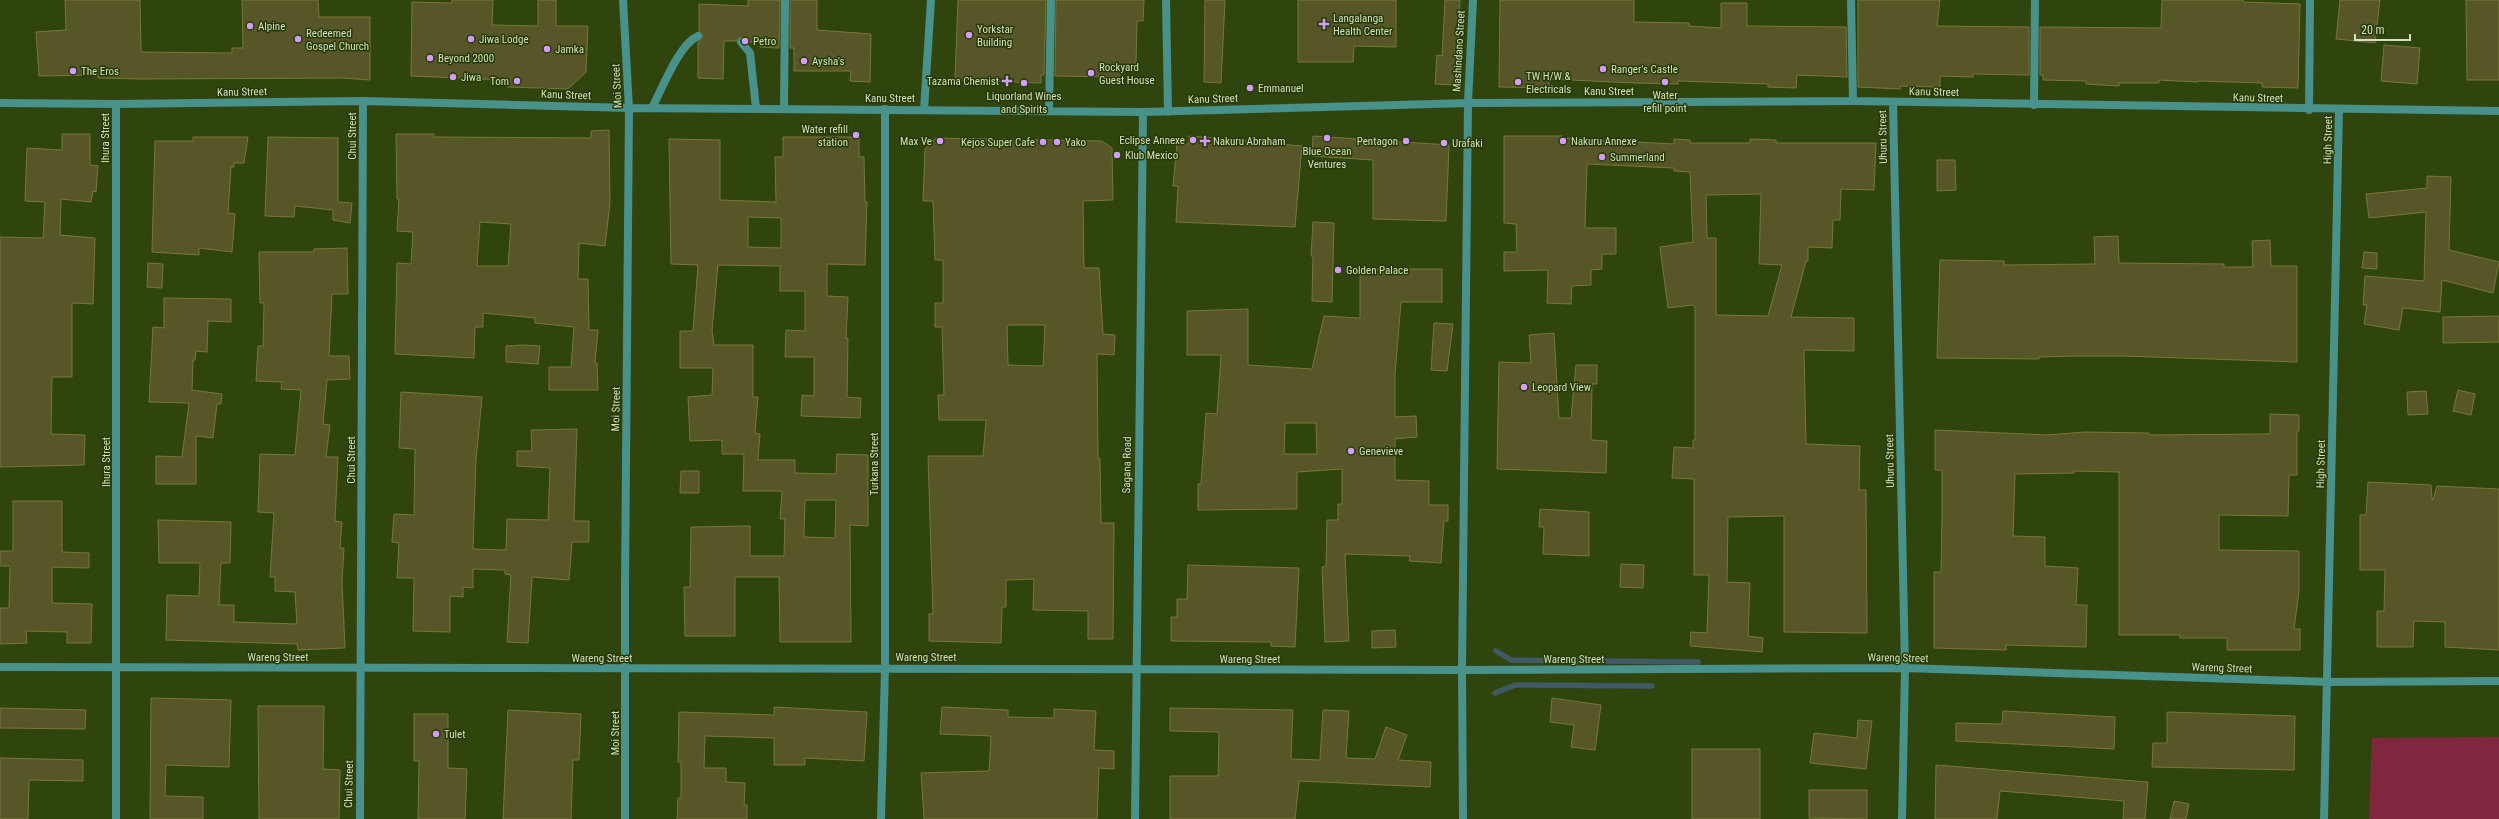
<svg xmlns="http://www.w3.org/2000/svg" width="2499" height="819" font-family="'Roboto Condensed',sans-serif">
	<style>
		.green { fill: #81263f }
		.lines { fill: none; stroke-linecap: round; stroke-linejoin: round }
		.stream { stroke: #3f5a65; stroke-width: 5.5 }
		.building { fill: #575629; stroke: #78773a; fill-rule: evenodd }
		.service { stroke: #49918b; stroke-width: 8 }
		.minor { stroke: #49918b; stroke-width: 8 }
		.poi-dot { fill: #d19dfe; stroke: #263a01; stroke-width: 1.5 }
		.labels { text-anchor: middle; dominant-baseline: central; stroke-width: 3; stroke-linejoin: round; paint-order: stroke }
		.poi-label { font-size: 11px; fill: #d2dfc2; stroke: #263a01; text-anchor: start }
		.street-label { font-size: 11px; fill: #d2dfc2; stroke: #263a01 }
	</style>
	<rect width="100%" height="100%" fill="#30450d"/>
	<path class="green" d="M2499,737V819H2369L2372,738Z"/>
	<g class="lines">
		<path class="stream" d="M1496,651L1511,660L1698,662
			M1495,693L1515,685L1652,686"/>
	</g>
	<path class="building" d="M65,0H140L141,52L232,53V48H243L242,0H318L319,17H370V80L342,78L141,79L98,78V75L39,76L36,32L66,30Z
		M452,0H493L492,25L538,26V0H556V26H588L586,72L568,89L507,87V80L411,76L412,2L452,3Z
		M748,0H780L779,48L760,47V42H748L743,37L738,38L736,41H724L723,79L698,78V42L703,36L699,31V4L748,6Z
		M790,0H817V30L871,34L870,82L850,81L851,71H794V48H790Z
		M958,0H1046L1044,75H1041V83L955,80Z
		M1056,0H1144L1143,21H1137L1136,62L1118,77L1055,76Z
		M1205,0H1225L1221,83L1204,82Z
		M1298,0H1396V47L1354,46L1353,62H1298Z
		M1445,0H1460L1457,85L1435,84L1437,55L1442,56Z
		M1500,0H1634V22L1689,23V26L1721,28V3H1747V26L1846,27L1847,77L1797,75L1796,88L1768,87V84L1678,81V84L1635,83L1549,79V88L1499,87Z
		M1858,0H1940L1937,26L2029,27V75L1973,74V77L1940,76V87L1900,86V89L1858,87Z
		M2162,0H2243V2L2300,4L2298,88L2262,87V83L2198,81V82L2159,80V83H2119V86L2086,84V81L2043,80V75H2040V27L2161,28Z
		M2340,0H2380L2375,43L2336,39Z
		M2466,0H2499V80H2467Z
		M2384,45L2420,48L2417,84L2381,81Z
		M609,130L610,203L605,246L579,243L578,279H588L589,330H598L595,363H597L598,390H549V367H571L574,327L535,323V318L483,313V327H475L474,358L395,354L397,263L411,264L413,232L397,231L399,199H397L396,134H434V137L591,138V131ZM480,222L511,224L508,266H477Z
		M62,134H90V165L98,166L96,192L93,191L91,202L61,199L60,235L95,238L93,304L72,303V377H52L51,434L85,435L84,465L0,467V237L43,238L45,202L25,201L27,148L62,150Z
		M1189,136L1302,146L1295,227L1176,222L1178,186H1173L1177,144L1188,145Z
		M1313,136L1449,145L1446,221L1373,219V160L1312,156Z
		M1504,136H1562V138L1674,144V139L1690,140V143H1750V139L1776,140V143H1876L1874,190L1841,189L1840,220H1833L1832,248L1808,247V261H1806L1791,317L1854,318V351L1804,350L1806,444L1860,446L1859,490H1866L1867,633L1784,632V516L1728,517L1727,582L1750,583L1748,636L1763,638L1762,652L1690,646L1691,632L1707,633L1709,575H1694V479L1672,478L1674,447L1693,448V440H1695V307L1693,305L1668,308L1660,247L1693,242L1690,172L1674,171V168L1587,164L1585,228H1616V254H1602V269L1591,270V285L1572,286L1571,304L1547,303L1548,270L1504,271V252H1517L1516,224L1504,223ZM1761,194L1759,264L1782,265L1768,316L1716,315V238H1707L1706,195Z
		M193,137H248L244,163H234V167H231L228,213L235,214L232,252L199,248V255L152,252L155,141H193Z
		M268,137L338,138V202L352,203L350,223L333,220V210L295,206L294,217L265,216Z
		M783,137H859V157H864L865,202H867L865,265L827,264V296L848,297L846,338H848L847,397L861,398L860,418L801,416L802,395L814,396V357H785L786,330L805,331V291H780V266L718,265L712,331L714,345H753V397H758L755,433L760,434L758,460H795V473L836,474L837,454L868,455V526L850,525L851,642H780L779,577H735V636H685L684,587H690L691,527L750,526V556H784L785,519H780L782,491H743L744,454H722V440L690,441L688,397L712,395L713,368H680V331H693L698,265L671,264L669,139L720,140V200L776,202L775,157H783ZM748,217L781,218V248L748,247ZM805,500H836L835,538L804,537Z
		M936,138L1102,141L1112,148L1113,200L1083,201L1084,268H1099L1103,334L1115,335L1114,355L1097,354L1098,459H1100L1101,523H1114L1113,639H1088V611L1033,610L1034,579L1006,580V607H1002L1001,643L929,641V614H933L928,456H983L986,420H939L938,395H944L942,327H935V303H943V260H935L933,201H923L925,149ZM1009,325H1045L1043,366L1008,365L1007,327Z
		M1937,160H1955L1956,190L1937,191Z
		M2427,176L2451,177L2449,250L2499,262L2493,293L2442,280L2440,312L2403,308L2399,330L2364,324L2367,305H2363L2365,276L2424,281L2426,212L2369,218L2366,194L2427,188Z
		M1313,222L1334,223L1332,302L1312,301L1313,256H1311Z
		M2118,236L2119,263L2224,264V267H2253L2252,241L2270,240L2271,266H2297V362L2124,356H2074L2039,357V359L1937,358L1940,260L2004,261V265L2095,264L2094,237Z
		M347,248L348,294H332L329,356H349L350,379L327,380L323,424L330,425L326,457H338L335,521L342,522L340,548H344L342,582L345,648L298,650L297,644L166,640L167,595L199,596L200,563H159L158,520L231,522L230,563H221L219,605H234V622L297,624L295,592L275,591V577H270L274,513L258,512L260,454L295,455L301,390L281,389L282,382L256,381L258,346H263L264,303H260L259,252H314V249Z
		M2364,252L2377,253V269L2362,268Z
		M148,263L163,264L162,288L147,287Z
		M1360,269H1442V302H1401L1395,374V417L1416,416L1417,437L1395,439V480L1429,481V505H1448V521H1444L1441,563L1409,561L1410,556L1345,554L1349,641L1325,642L1322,567L1326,566L1327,520H1338V504H1342V469L1297,472V509L1198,510V484H1201L1206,413L1217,414L1221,355H1187V311L1248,309V365L1312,369L1324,316L1360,318ZM1285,423H1316L1317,454H1284Z
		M164,298L231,299V322L208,321L207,352L196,351L195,360H193L192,390L222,394L221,404H217L213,438L196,436V484H156V456L182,457L189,403L149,402L153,327L164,328Z
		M2499,316V342L2443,343V317Z
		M1434,323L1453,324L1447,371L1431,370Z
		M1554,333L1559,418H1571L1576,365H1597V384H1592L1591,440L1607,441L1606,473L1497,469L1499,362L1531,363L1529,335Z
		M522,345L540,346L538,364L506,362V346Z
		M2458,390L2475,394L2471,415L2453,411Z
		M2426,391L2428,414L2408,415L2407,392Z
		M401,392L482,397L476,460L473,549L506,550L507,519L548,520L550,468L517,466V451H532L531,430L577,429L574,521H589V542H572L569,580L532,577L528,643L507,642L511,575L505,574V570L473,569V588L463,587V597L450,596V632L413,631L414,578H397L399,543L392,542L394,514L414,515L415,449L399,448Z
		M2270,414L2299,415V431H2297V475H2289L2288,516L2219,515V550L2299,551V591L2294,629H2300V650H2227V638H2180V635H2119V472L2074,471V473L2015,474L2013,536L2045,537V566L2078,568L2076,605H2087L2086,647L2006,645V650L1934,648V572H1941L1942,516V470H1935V430L2047,435L2085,432L2149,433V435L2270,434Z
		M681,471H699V493H680Z
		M2368,482L2431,485L2432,499L2433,500L2437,486L2499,489V650L2445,647V622L2414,621L2413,647H2377V611H2384L2385,570H2360V515H2366Z
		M13,501H62V552L89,553V568L52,567V603L92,604L91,643H67V632L26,631L27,643L0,644V608H9L10,566H0V551H13Z
		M1540,509L1589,512V556L1543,554L1544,527H1539Z
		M1621,564L1644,565L1643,588L1620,587Z
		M1188,565L1299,568L1295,647L1271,646V642L1171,641V617H1177V599H1187Z
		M1395,630L1396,647L1372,648V631Z
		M151,698L231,700L229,767L166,765L165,796L203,797V819H150Z
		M1552,698L1601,705L1595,750L1571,747L1574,725L1550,722Z
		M258,706H324L323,769L340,770L339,819H259Z
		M774,707L867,712L864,761L805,758V765H774V738L705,736L704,768H726V782L745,783L744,805H747V819H677L678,798H681V762H678L679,712L774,715Z
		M942,707L1008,710V717L1054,718V709L1096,711L1094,750L1114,751V769L1099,768L1097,819H924L921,773L989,771L991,736L940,734Z
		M0,708L86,710L85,729L0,728Z
		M1170,708L1293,710L1291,759L1320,760L1323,710L1349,711L1346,758L1375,759L1386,727L1407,735L1398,760L1431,762L1430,787L1299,781L1295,819H1170V776H1218L1219,732L1170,731Z
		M508,710L581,714L579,760H573L571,819H503Z
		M2003,711L2115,717L2114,749L1956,741V723L2002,724Z
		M2167,712L2295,716L2294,770L2152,767L2153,743H2167Z
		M414,714H448V768L467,769L465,819H418L419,761H414Z
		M1858,720L1872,721L1866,769L1810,763L1814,733L1857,738Z
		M1692,749H1760V819H1692Z
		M0,758L83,760V781L29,780L28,819H0Z
		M1936,765L2148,782L2145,819H2123L2124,801L2000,791L1997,819H1935Z
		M1809,790H1867V819L1809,818Z
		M2174,801L2189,804L2186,819H2170Z"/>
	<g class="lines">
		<path class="service" d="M741,42L750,53L756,108
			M652,108C662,89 679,44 698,36
			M784,109L785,0
			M924,110L931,0"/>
		<path class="minor" d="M623,0L629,108L625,584V819
			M1166,0L1168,112
			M1851,0L1853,101
			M1893,102L1905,668L1902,819
			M0,103L116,104L363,101L629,108L1143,112L1468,103L1853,101L2499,111
			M2034,105L2035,0
			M2309,110L2310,0
			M1049,111L1051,0
			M0,667L1462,670L1905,668L2328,682L2499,681
			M116,819V104
			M360,819L363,101
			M881,819L885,668V109
			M1135,819L1143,112
			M1463,819L1462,670L1468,103L1473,0
			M2324,819L2339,109"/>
	</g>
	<g class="poi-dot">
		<path d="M1322 18h4v4h4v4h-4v4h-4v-4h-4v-4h4z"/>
		<circle cx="250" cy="26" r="4"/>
		<circle cx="969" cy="35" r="4"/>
		<circle cx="298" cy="39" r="4"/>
		<circle cx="471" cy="39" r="4"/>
		<circle cx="745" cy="41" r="4"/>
		<circle cx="547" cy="49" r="4"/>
		<circle cx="430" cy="58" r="4"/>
		<circle cx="804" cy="61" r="4"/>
		<circle cx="1603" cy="69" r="4"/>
		<circle cx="73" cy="71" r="4"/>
		<circle cx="1091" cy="73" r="4"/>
		<circle cx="453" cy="77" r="4"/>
		<circle cx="517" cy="81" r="4"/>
		<path d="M1005 75h4v4h4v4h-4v4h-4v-4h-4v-4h4z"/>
		<circle cx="1518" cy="82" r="4"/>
		<circle cx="1665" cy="82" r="4"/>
		<circle cx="1024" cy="83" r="4"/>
		<circle cx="1250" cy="88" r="4"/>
		<circle cx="856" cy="135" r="4"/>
		<circle cx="1327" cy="138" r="4"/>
		<circle cx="1193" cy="140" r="4"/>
		<circle cx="940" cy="141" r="4"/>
		<path d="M1203 135h4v4h4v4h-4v4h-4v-4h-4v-4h4z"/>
		<circle cx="1406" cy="141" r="4"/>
		<circle cx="1563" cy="141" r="4"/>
		<circle cx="1043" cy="142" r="4"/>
		<circle cx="1057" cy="142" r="4"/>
		<circle cx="1444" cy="143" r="4"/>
		<circle cx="1117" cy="155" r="4"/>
		<circle cx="1602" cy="157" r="4"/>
		<circle cx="1338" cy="270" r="4"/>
		<circle cx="1524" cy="387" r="4"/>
		<circle cx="1351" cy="451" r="4"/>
		<circle cx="436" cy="734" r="4"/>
	</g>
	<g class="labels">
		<g class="poi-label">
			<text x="1333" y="18">Langalanga<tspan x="1333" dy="13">Health Center</tspan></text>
			<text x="258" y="26">Alpine</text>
			<text x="977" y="29">Yorkstar<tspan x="977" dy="13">Building</tspan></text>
			<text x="306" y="33">Redeemed<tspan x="306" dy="13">Gospel Church</tspan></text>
			<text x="479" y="39">Jiwa Lodge</text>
			<text x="753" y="41">Petro</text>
			<text x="555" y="49">Jamka</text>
			<text x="438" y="58">Beyond 2000</text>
			<text x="812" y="61">Aysha's</text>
			<text x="1099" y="67">Rockyard<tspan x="1099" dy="13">Guest House</tspan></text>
			<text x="1611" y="69">Ranger's Castle</text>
			<text x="81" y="71">The Eros</text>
			<text x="1526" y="76">TW H/W &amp;<tspan x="1526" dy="13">Electricals</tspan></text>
			<text x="461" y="77">Jiwa</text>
			<text x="509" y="81" text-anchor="end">Tom</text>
			<text x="999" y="81" text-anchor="end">Tazama Chemist</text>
			<text x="1258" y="88">Emmanuel</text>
			<text x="1665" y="95" text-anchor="middle">Water<tspan x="1665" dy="13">refill point</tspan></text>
			<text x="1024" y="96" text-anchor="middle">Liquorland Wines<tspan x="1024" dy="13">and Spirits</tspan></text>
			<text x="848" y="129" text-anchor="end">Water refill<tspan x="848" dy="13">station</tspan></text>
			<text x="1185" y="140" text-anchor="end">Eclipse Annexe</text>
			<text x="932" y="141" text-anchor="end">Max Ve</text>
			<text x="1213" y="141">Nakuru Abraham</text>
			<text x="1398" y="141" text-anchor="end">Pentagon</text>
			<text x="1571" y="141">Nakuru Annexe</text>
			<text x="1035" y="142" text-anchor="end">Kejos Super Cafe</text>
			<text x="1065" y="142">Yako</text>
			<text x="1452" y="143">Urafaki</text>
			<text x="1327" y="151" text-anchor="middle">Blue Ocean<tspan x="1327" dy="13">Ventures</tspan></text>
			<text x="1125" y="155">Klub Mexico</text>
			<text x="1610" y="157">Summerland</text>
			<text x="1346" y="270">Golden Palace</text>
			<text x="1532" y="387">Leopard View</text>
			<text x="1359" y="451">Genevieve</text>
			<text x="444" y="734">Tulet</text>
		</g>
		<g class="street-label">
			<text transform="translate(1459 51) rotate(-87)">Mashindano Street</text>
			<text transform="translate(617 86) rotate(-93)">Moi Street</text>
			<text x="1609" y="91">Kanu Street</text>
			<text transform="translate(242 92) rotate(-1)">Kanu Street</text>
			<text transform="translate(1934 92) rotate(1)">Kanu Street</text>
			<text transform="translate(566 95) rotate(2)">Kanu Street</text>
			<text x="890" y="98">Kanu Street</text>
			<text transform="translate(2258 98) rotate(1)">Kanu Street</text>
			<text transform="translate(1213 99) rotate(-2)">Kanu Street</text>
			<text transform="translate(352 136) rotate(-90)">Chui Street</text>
			<text transform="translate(1883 137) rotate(-91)">Uhuru Street</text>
			<text transform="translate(105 138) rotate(-90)">Ihura Street</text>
			<text transform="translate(2328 140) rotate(-89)">High Street</text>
			<text transform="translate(616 409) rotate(-89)">Moi Street</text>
			<text transform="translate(351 460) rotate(-90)">Chui Street</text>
			<text transform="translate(1890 461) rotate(-91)">Uhuru Street</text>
			<text transform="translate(106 462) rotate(-90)">Ihura Street</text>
			<text transform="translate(874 464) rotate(-90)">Turkana Street</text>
			<text transform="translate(2321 464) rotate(-89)">High Street</text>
			<text transform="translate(1127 465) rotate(-89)">Sagana Road</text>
			<text x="278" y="657">Wareng Street</text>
			<text x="926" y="657">Wareng Street</text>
			<text x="602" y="658">Wareng Street</text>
			<text transform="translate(1898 658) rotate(1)">Wareng Street</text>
			<text x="1250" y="659">Wareng Street</text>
			<text x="1574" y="659">Wareng Street</text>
			<text transform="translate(2222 668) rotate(2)">Wareng Street</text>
			<text transform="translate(615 733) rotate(-90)">Moi Street</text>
			<text transform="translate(349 784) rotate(-89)">Chui Street</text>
		</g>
	</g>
	<path d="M2355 34v6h55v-6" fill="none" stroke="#d2dfc2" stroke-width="2"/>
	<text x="2361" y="34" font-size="12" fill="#d2dfc2" stroke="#263a01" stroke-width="3" paint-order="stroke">20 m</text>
</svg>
